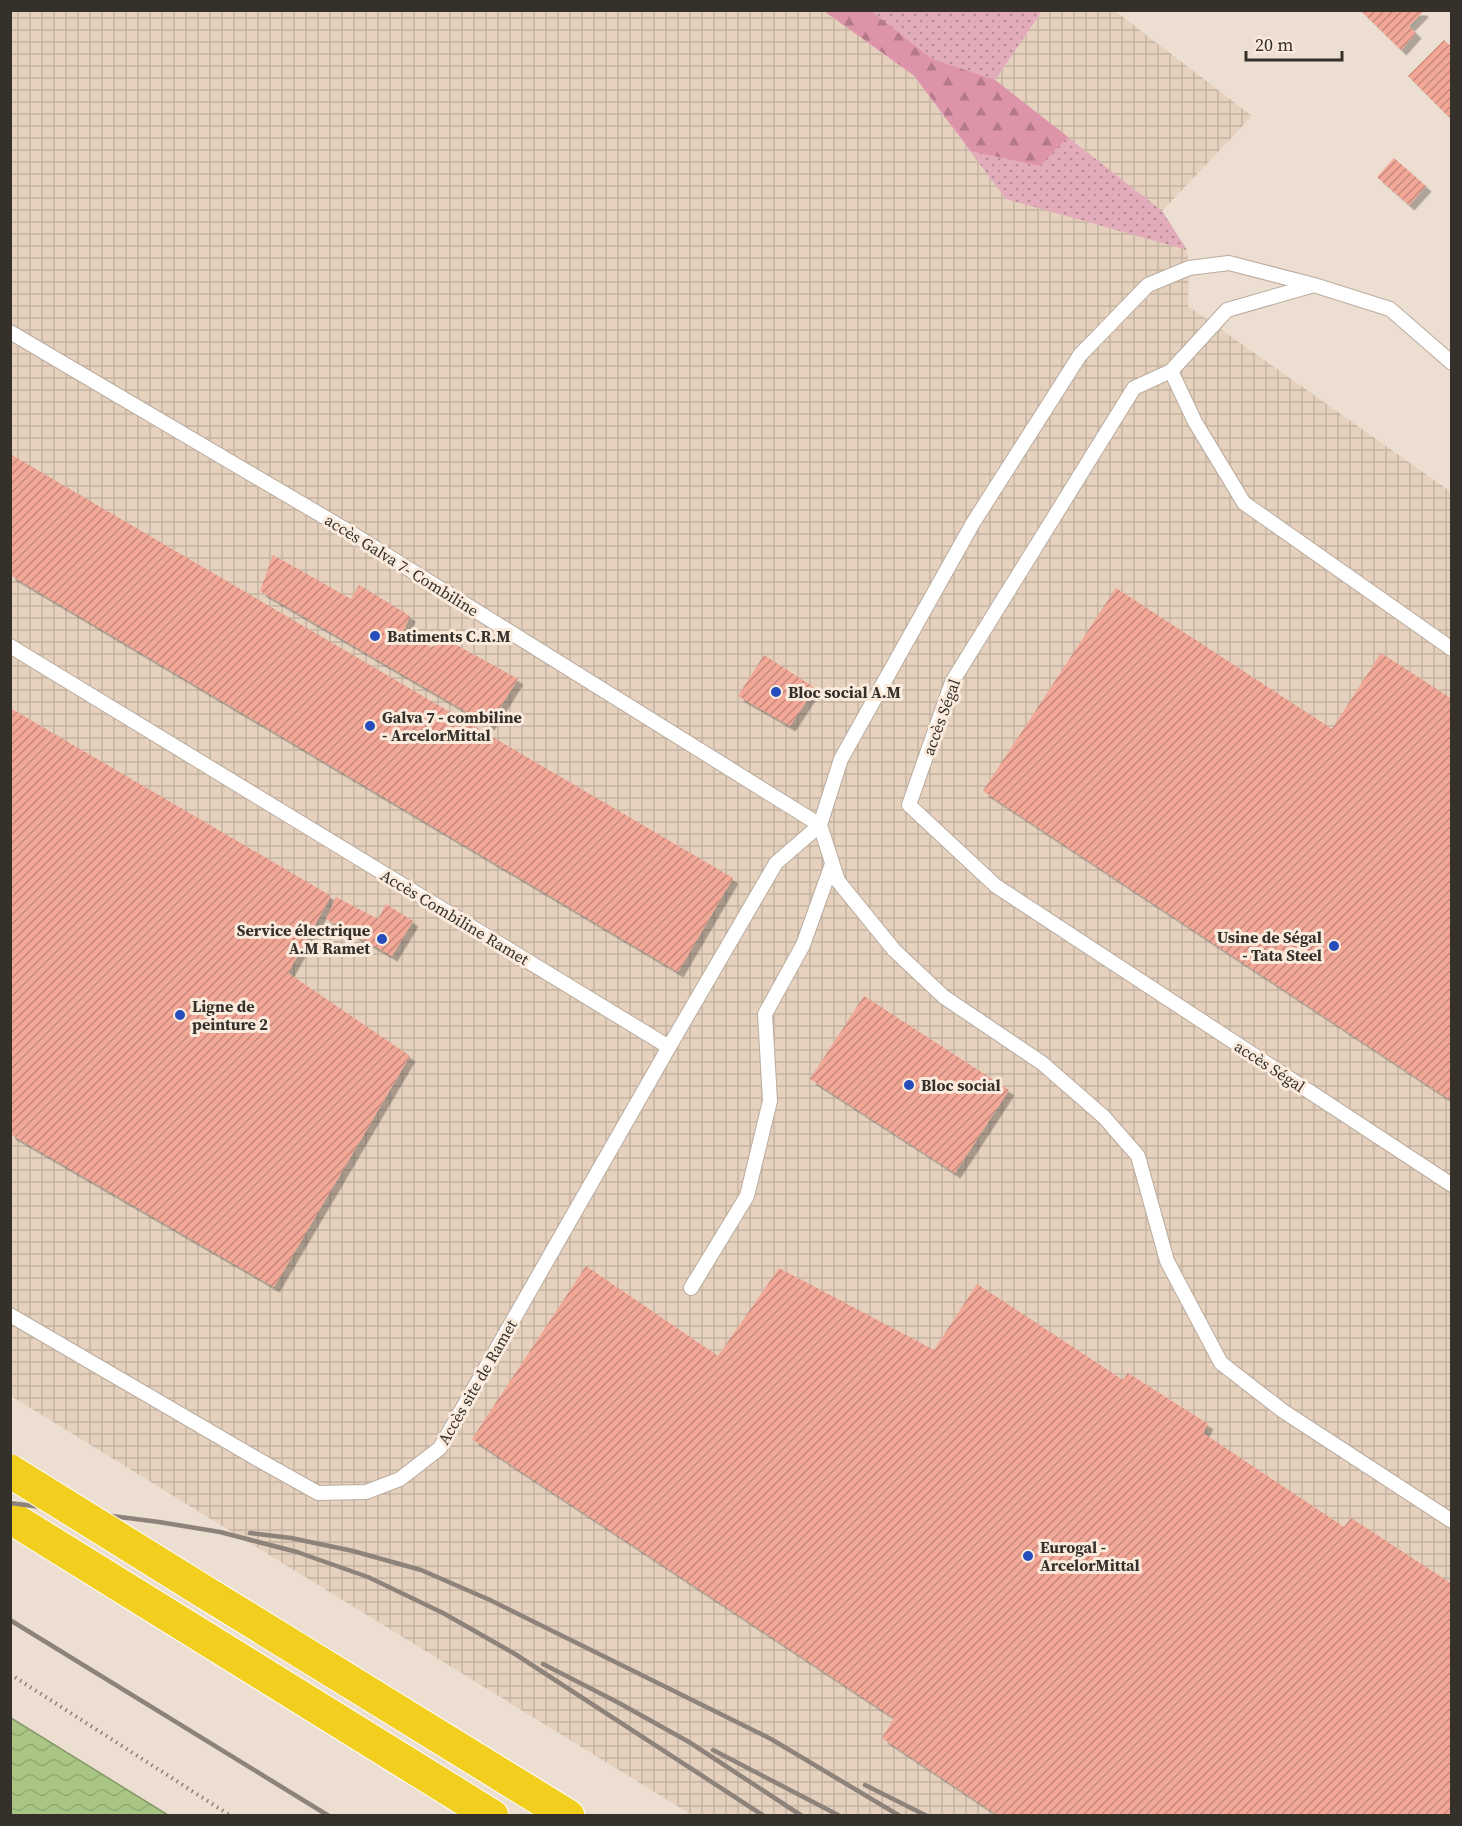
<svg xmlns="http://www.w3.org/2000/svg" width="1462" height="1826" font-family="'Source Serif 4',serif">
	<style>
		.industrial { fill: url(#industrial-grid) }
		.grass { fill: url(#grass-dots) }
		.forest { fill: url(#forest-firs) }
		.water { fill: url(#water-waves); stroke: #87996a; stroke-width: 1.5 }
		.building { fill: url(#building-hatch); filter: url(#shadow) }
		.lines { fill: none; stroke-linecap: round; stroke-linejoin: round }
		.lane-casing { stroke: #baac9f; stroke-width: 16 }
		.highway-casing { stroke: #fff; stroke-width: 35 }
		.path { stroke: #8c8279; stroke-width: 4; stroke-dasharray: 1.5 4.5; stroke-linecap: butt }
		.lane { stroke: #fff; stroke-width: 14 }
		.highway { stroke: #f2ce1e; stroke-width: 33 }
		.rail { stroke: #8d837a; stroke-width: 4.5 }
		.highway-bridge-casing { stroke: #fff; stroke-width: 35; stroke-linecap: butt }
		.highway-bridge { stroke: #f2ce1e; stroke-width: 33 }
		.poi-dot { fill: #274cbb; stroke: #faebdd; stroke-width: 2 }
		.labels { text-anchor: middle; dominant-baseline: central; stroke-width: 6; stroke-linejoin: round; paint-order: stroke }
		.street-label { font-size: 16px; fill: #36302b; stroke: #faebdd }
		.poi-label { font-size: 16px; font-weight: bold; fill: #36302b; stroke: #faebdd; text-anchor: start }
	</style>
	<defs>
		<pattern id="industrial-grid" width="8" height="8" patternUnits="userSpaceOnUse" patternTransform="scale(1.5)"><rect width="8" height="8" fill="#e5d1be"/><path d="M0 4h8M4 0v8" fill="none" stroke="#c5b4a3"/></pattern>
		<pattern id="grass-dots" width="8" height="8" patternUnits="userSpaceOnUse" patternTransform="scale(1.5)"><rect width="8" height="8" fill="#e3acbb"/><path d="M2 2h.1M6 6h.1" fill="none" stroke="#b98c98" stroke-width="1.8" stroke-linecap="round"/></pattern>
		<pattern id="forest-firs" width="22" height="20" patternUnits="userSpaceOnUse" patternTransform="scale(1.5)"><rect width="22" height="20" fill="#dd94a9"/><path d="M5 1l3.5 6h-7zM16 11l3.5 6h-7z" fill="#b4798a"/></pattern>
		<pattern id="water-waves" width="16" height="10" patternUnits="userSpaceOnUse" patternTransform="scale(1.5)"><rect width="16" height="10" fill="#aac685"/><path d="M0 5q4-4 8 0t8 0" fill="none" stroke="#93aa73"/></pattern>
		<pattern id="building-hatch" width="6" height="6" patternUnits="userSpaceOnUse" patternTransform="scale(1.5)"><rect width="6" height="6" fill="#f2a797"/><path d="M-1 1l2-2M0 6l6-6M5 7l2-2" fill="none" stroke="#c5887b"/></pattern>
		<filter id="shadow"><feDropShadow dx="5.5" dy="5.5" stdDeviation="0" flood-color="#0004"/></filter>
	</defs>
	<rect width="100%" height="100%" fill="#ecded0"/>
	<path class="industrial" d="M10,11H1115L1252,116L1162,211L1187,250L1189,268L1188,306L1451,492V1815H692L11,1396Z"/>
	<path class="grass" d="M824,11H1042L995,80L1162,211L1187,250L1006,199L914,76Z"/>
	<path class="forest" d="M824,11H871L932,59L995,80L1068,137L1040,166L971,151L914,75Z"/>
	<path class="water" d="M11,1718L168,1815H11Z"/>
	<path class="building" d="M1360,10H1422L1423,12L1409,26L1416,33L1401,50Z
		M1444,40L1452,47V116L1450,118L1408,76Z
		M1394,158L1426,186L1409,205L1377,177Z
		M10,454L733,878L678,972L10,575Z
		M273,555L351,599L359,585L410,616L404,630L430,647L451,642L518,679L489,725L260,591Z
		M1116,588L1332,729L1381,653L1452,699V1101L983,791Z
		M764,655L815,688L790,726L738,696Z
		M10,708L331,896L288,973L410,1056L274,1287L10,1134Z
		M336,897L378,919L386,904L413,921L392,956L326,919Z
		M864,996L1009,1090L955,1173L810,1079Z
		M586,1266L718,1356L779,1268L934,1350L977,1284L1123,1380L1128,1373L1208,1424L1203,1433L1344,1527L1351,1518L1452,1584V1816H999L882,1738L894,1718L472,1439Z"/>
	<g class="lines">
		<defs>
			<path id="lane" d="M1314,285L1229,263L1189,268L1148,285L1080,355L973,523L841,759L820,825L838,881L894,950L944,997L1042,1063L1104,1117L1138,1156L1167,1261L1221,1363L1283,1411L1452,1521
				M10,332L343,528L820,825L776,863L669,1047L10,646
				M1452,363L1390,309L1314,285L1227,310L1171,371L1134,388L952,682L909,805L996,886L1452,1185
				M1171,371L1195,422L1244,503L1452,649
				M691,1288L747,1196L770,1101L765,1014L803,945L832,864
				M10,1315L259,1460L318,1493L366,1492L400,1479L440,1448L669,1047"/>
			<path id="highway" d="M10,1517L492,1816
				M211,1596L568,1816"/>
		</defs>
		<use href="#lane" class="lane-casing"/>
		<use href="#highway" class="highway-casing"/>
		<path class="path" d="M10,1674L231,1816"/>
		<use href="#lane" class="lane"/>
		<use href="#highway" class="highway"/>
		<path class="rail" d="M10,1503L159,1522L220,1532L297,1552L368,1577L443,1613L515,1654L764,1816
			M250,1533L291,1538L353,1551L421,1570L490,1600L771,1739L900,1816
			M10,1620L329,1816
			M543,1664L619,1703L689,1742L802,1816
			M713,1750L840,1816
			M865,1785L927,1816"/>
		<defs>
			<path id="highway-bridge" d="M10,1471L211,1596"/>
		</defs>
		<use href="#highway-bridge" class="highway-bridge-casing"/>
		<use href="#highway-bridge" class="highway-bridge"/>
	</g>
	<g class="poi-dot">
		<circle cx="375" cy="636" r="6"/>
		<circle cx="776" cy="692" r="6"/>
		<circle cx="370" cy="726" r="6"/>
		<circle cx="382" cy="939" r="6"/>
		<circle cx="1334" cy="946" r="6"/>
		<circle cx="180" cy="1015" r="6"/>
		<circle cx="909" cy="1085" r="6"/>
		<circle cx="1028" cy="1556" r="6"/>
	</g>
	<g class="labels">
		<g class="street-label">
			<text transform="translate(402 565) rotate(32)">accès Galva 7- Combiline</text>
			<text transform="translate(941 717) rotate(-70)">accès Ségal</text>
			<text transform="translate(455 917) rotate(31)">Accès Combiline Ramet</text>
			<text transform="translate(1270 1066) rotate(33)">accès Ségal</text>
			<text transform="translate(477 1382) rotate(-60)">Accès site de Ramet</text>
		</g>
		<g class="poi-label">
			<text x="387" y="636">Batiments C.R.M</text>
			<text x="788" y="692">Bloc social A.M</text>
			<text x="382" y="717">Galva 7 - combiline<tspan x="382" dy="18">- ArcelorMittal</tspan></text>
			<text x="370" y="930" text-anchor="end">Service électrique<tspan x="370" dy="18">A.M Ramet</tspan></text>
			<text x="1322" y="937" text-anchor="end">Usine de Ségal<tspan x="1322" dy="18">- Tata Steel</tspan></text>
			<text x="192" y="1006">Ligne de<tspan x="192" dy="18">peinture 2</tspan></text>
			<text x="921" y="1085">Bloc social</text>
			<text x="1040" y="1547">Eurogal -<tspan x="1040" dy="18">ArcelorMittal</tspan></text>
		</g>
	</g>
	<rect width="1462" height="1826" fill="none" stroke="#36302b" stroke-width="24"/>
	<path d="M1246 51v9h96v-9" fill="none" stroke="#36302b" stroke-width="3"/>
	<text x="1255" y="51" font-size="18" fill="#36302b" stroke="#faebdd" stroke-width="4.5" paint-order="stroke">20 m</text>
</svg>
